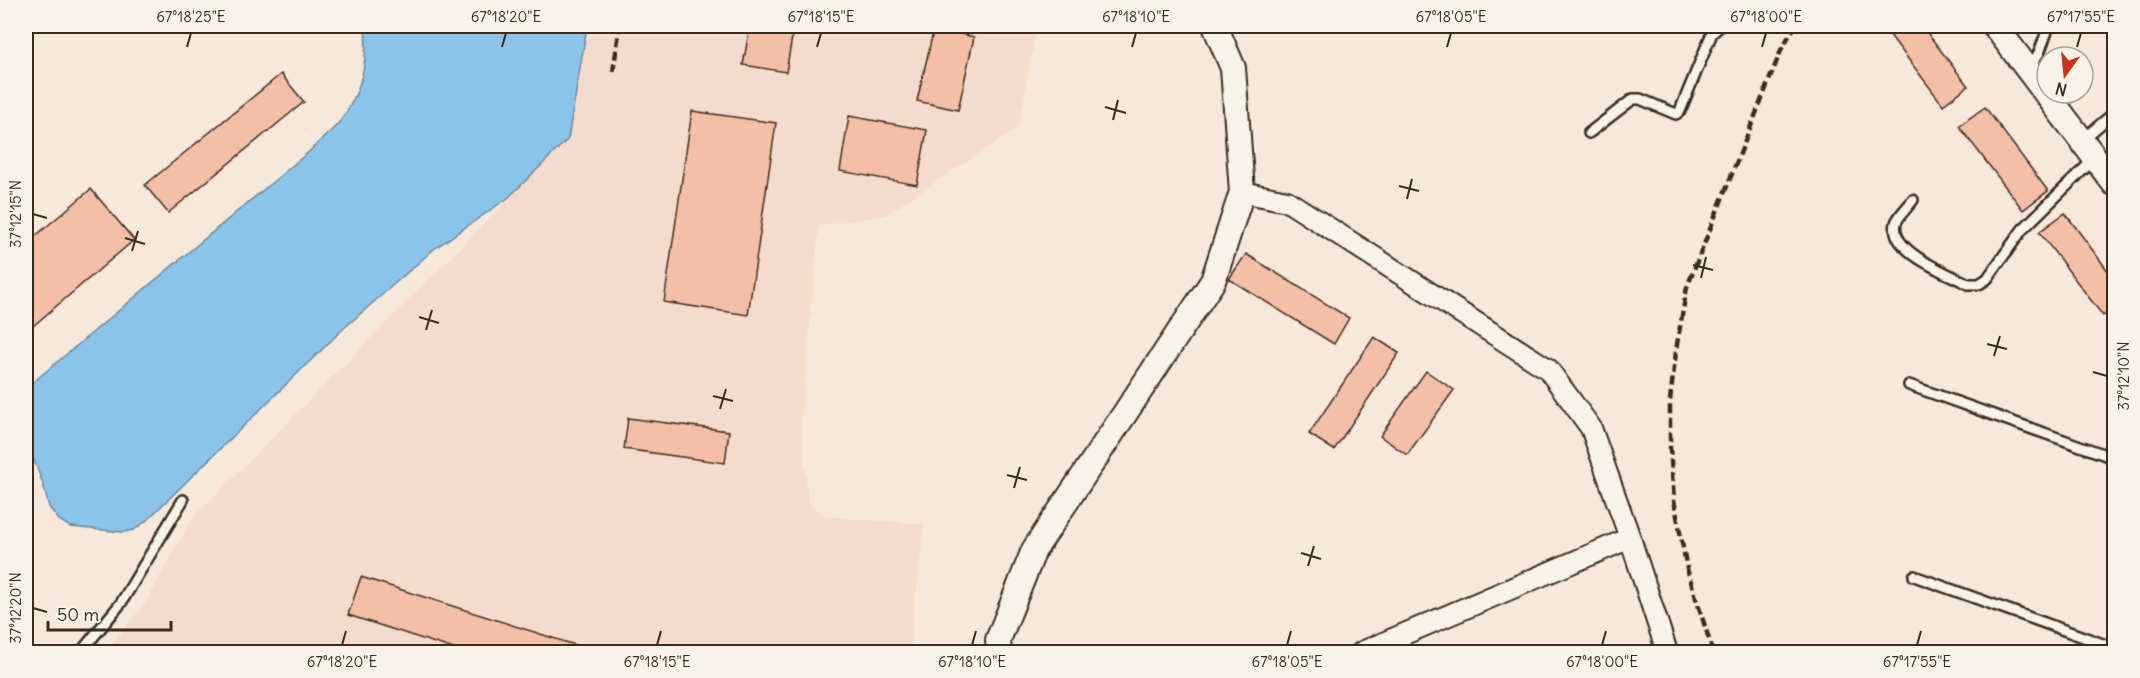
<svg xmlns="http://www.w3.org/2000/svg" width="2140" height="678" font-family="Delius,sans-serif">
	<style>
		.built { fill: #f5dbcb }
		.water { fill: #8bc4ea; stroke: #6b8698; stroke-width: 1.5 }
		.building { fill: #f4bea7; stroke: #3b2a1e; stroke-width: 1.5 }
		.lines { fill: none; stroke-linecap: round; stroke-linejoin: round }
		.service-casing { stroke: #3b2a1e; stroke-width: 14 }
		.minor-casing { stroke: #3b2a1e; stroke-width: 24 }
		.tertiary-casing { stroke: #3b2a1e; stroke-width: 28 }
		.service { stroke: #f7f3e8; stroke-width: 9 }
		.minor { stroke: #f7f3e8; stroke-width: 20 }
		.tertiary { stroke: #f7f3e8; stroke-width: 24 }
		.rail { stroke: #3b2a1e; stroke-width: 4.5; stroke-dasharray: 9 4.5; stroke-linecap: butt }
		.ticks { fill: none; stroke: #3b2a1e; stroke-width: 2 }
		.neatline { fill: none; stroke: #3b2a1e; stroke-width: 2 }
		.ticks-label { font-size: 15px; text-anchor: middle; fill: #3b2a1e }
	</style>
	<rect width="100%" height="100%" fill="#f6e8db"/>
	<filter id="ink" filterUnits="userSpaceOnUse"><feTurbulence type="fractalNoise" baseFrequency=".0167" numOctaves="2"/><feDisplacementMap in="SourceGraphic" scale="12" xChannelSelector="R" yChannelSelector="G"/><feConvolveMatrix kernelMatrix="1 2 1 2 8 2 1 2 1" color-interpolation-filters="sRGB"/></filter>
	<g filter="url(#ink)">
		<path class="built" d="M587,26H1037L1018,128L885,215L819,226L801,421L808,503L827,517L924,524L910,652H105L145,604L192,519L568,139Z"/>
		<path class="water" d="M363,26H587L568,139L508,198L434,249L343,329L146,521L134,530L123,532L70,527L59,520L49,507L42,481L32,455L26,446V388L311,150C320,140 333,131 341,120C361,93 368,61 365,28Z"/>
		<path class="building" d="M750,26H794L786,72L743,65Z
			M1883,26H1922L1968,86L1943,105Z
			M934,28L974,37L958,110L917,101Z
			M281,74L304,102L168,213L145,185Z
			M1985,107L2048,191L2023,210L1959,126Z
			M692,111L776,123L748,315L664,302Z
			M849,116L927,130L917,185L840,171Z
			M91,189L134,240L26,332V244Z
			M2065,213L2114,279V307L2103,316L2039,232Z
			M1246,254L1349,318L1334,344L1229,279Z
			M1374,337L1399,353L1334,450L1309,434Z
			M1426,371L1454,390L1407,455L1380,436Z
			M628,418L729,431L725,463L624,449Z
			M361,577L597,652H463L348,615Z"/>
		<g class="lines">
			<defs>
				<path id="service" d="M2028,69L2039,53L2049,26
					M1589,133L1633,99H1640L1676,114L1680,111L1712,33L1720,26
					M2082,140L2114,113
					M1913,200C1908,207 1898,216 1896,223C1889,252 1948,273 1968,284H1979L1987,279L2022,230L2093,160
					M1909,385L2114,458
					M1914,576L2114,648
					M81,652L121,603L183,500"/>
				<path id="minor" d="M1242,192L1287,201L1548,369L1591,428L1630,538L1667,652
					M1362,652L1630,538"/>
				<path id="tertiary" d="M1995,26L2114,183
					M999,652L998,640L1034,550L1213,281L1242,192L1233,68L1215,26"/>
			</defs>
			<use href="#service" class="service-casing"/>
			<use href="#minor" class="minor-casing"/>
			<use href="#tertiary" class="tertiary-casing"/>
			<use href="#service" class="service"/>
			<use href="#minor" class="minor"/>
			<use href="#tertiary" class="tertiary"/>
			<path class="rail" d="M613,72L620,26
				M1713,652L1687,569L1674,500L1670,448V400L1677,344L1687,287L1782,48L1795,26"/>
		</g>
	</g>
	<path class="ticks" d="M187,47L191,33M502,47L506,33M817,47L821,33M1132,47L1136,33M1447,47L1451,33M1762,47L1766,33M2077,47L2081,33M1105,107L1126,113M1113,120L1118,100M1399,186L1419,191M1407,199L1412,179M33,214L47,218M125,238L145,244M132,251L138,231M1693,265L1713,270M1701,278L1706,257M419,317L439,323M426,330L432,310M1987,344L2007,349M1994,356L2000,336M2093,372L2107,376M713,396L733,401M720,409L726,389M1007,475L1027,480M1014,488L1020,467M1301,553L1321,559M1308,566L1314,546M33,608L47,612M342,645L346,631M657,645L661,631M972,645L976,631M1287,645L1291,631M1602,645L1606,631M1917,645L1921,631"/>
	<rect width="2140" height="678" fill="none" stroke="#f7f3e8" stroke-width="66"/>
	<g transform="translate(2065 75) rotate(195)"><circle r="28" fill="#f7f3e8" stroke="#aca397" stroke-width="1.5"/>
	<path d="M0-4.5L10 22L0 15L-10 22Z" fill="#c8321e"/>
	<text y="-9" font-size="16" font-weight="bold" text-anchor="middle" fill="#3b2a1e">N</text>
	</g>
	<path d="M48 621v9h123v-9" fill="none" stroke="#3b2a1e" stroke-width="3"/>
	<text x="57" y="621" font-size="18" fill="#3b2a1e" stroke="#f7f3e8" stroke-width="4.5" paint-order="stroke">50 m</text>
	<rect x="33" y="33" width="2074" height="612" class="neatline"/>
	<g class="ticks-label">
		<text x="191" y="22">67°18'25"E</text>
		<text x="506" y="22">67°18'20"E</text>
		<text x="821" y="22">67°18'15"E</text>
		<text x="1136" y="22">67°18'10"E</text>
		<text x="1451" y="22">67°18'05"E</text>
		<text x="1766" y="22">67°18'00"E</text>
		<text x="2081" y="22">67°17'55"E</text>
		<text transform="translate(16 214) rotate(-90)" y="5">37°12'15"N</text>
		<text transform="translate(2124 376) rotate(-90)" y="5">37°12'10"N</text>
		<text transform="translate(16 608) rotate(-90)" y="5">37°12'20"N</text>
		<text x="342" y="667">67°18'20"E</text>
		<text x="657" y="667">67°18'15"E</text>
		<text x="972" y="667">67°18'10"E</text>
		<text x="1287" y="667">67°18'05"E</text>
		<text x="1602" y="667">67°18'00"E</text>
		<text x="1917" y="667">67°17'55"E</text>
	</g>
</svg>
